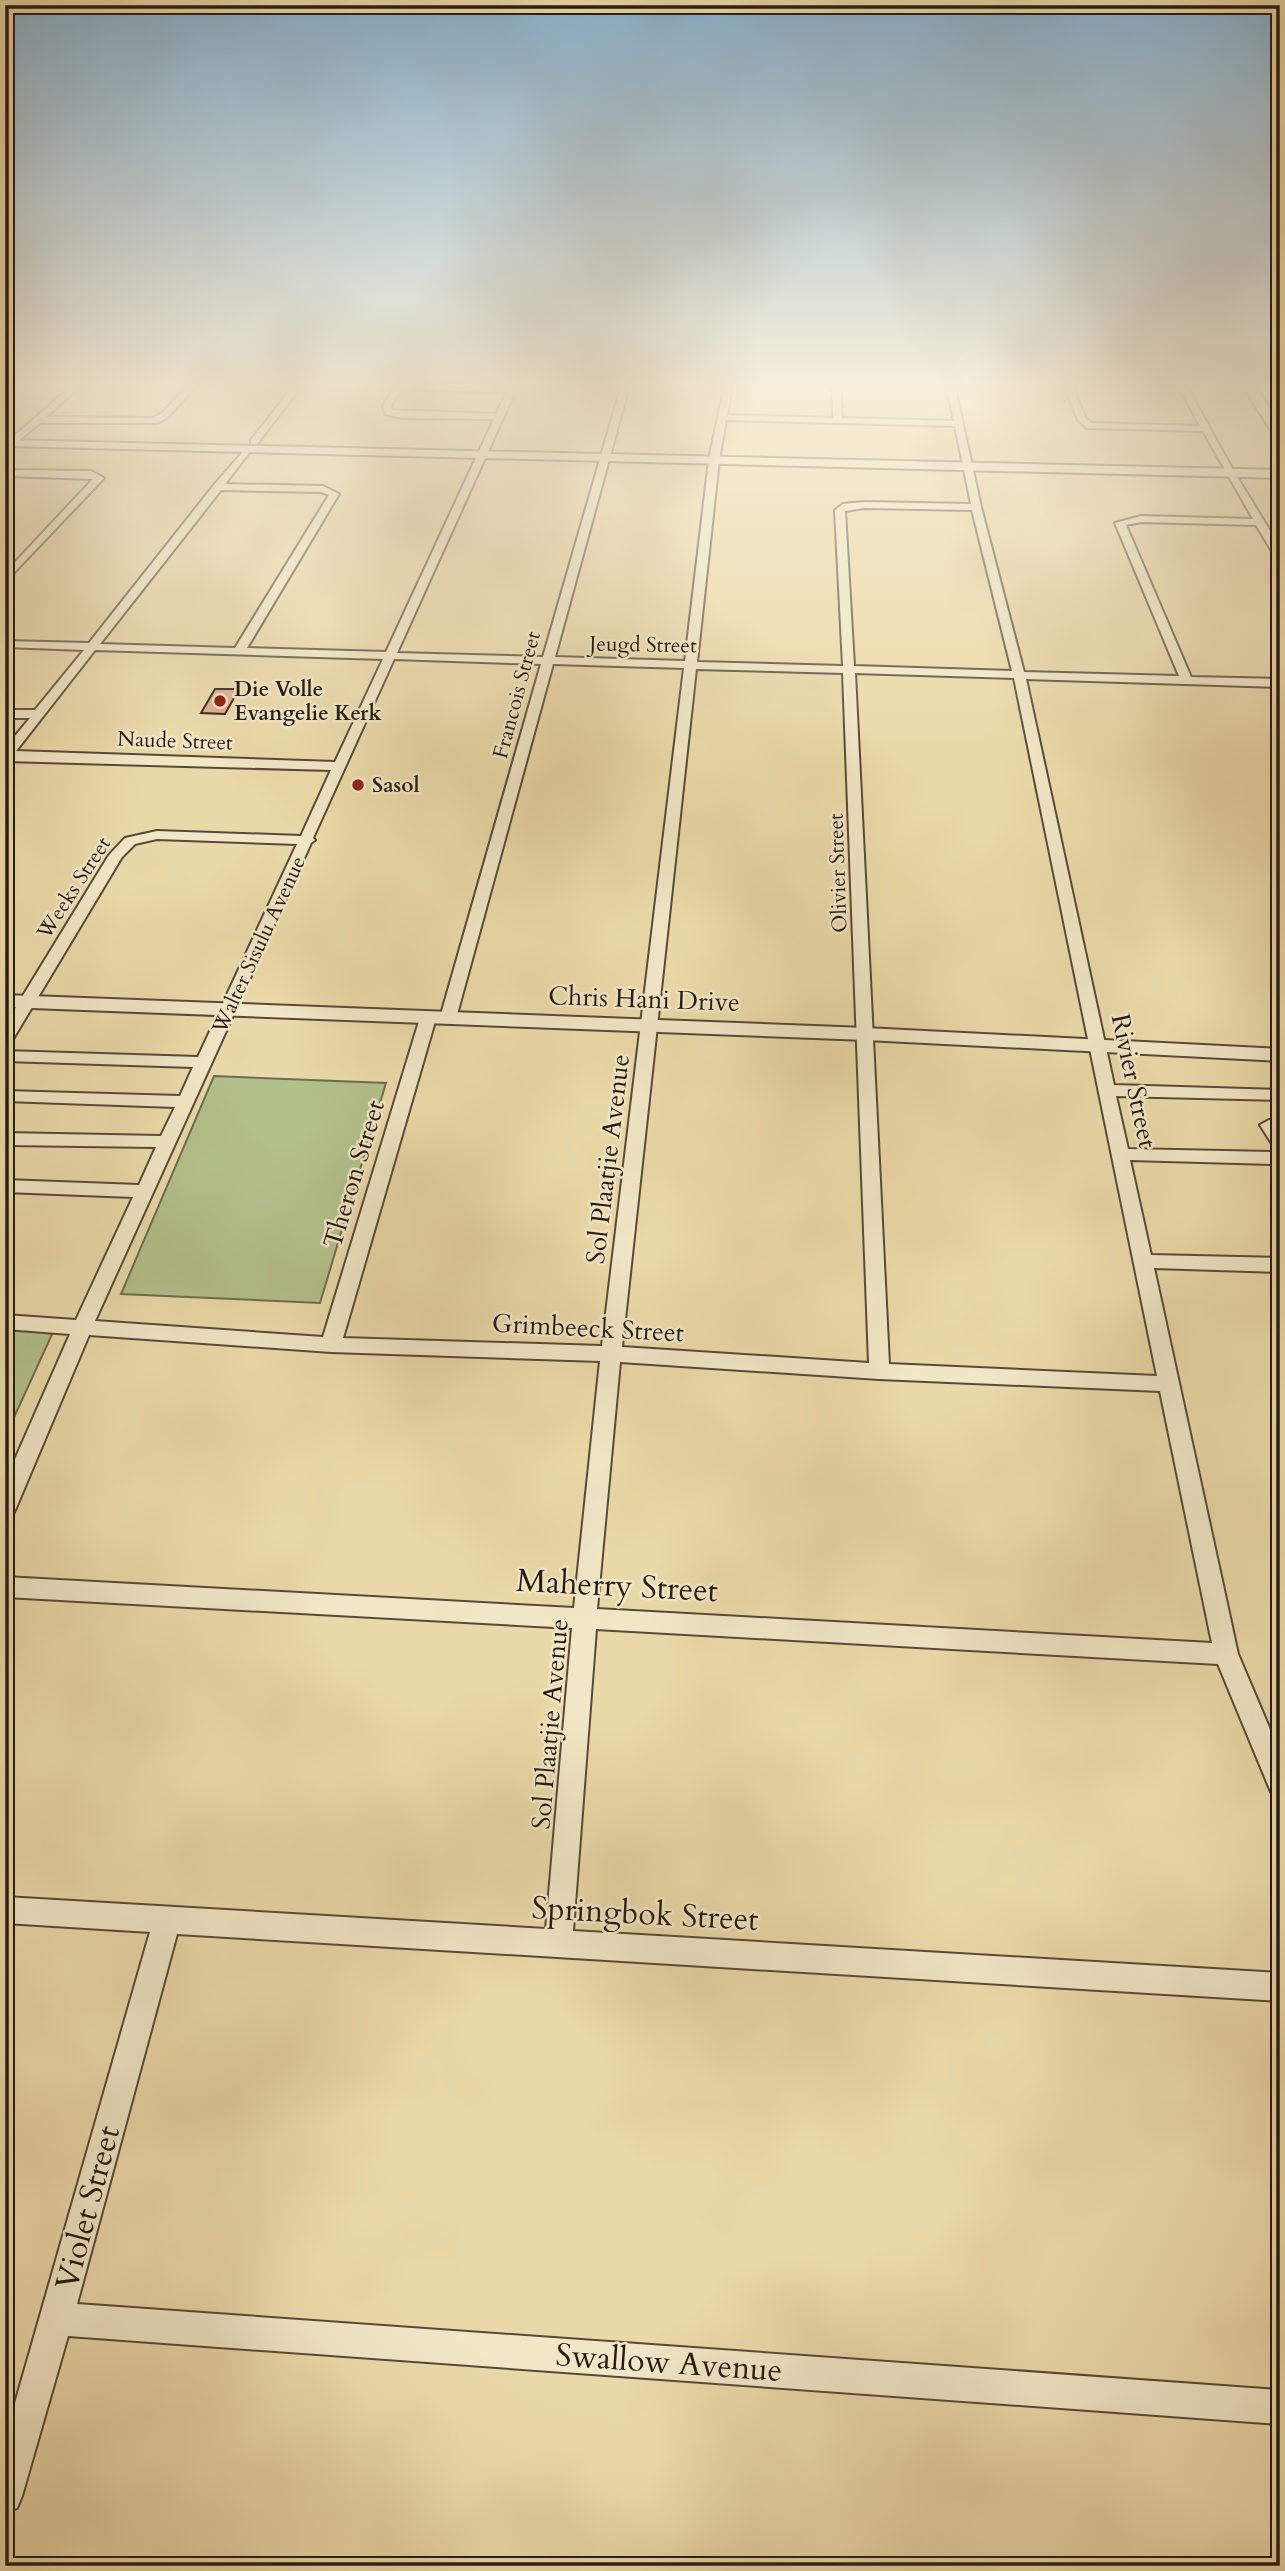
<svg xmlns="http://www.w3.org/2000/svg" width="1285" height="2571" font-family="Cardo,serif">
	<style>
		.green { fill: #b2c08b; stroke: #6c6e50; stroke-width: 2 }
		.building { fill: #e3a88c; stroke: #261b14; stroke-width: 2 }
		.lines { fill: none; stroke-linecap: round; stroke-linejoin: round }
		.minor-casing { stroke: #574a39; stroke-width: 4 }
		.tertiary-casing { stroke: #574a39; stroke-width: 4 }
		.secondary-casing { stroke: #261b14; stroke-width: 4 }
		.minor { fill: #f1e6c6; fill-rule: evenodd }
		.tertiary { fill: #f1e6c6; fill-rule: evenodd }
		.secondary { fill: #f1e6c6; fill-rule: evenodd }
		.poi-dot { fill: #8f2418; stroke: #f1e6c6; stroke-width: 2.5 }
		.labels { text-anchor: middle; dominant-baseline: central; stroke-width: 5; stroke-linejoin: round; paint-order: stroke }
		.far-street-label { font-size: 21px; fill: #261b14; stroke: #f1e6c6 }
		.far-poi-label { font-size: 21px; font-weight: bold; fill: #261b14; stroke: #f1e6c6; text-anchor: start }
		.street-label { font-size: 26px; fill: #261b14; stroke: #f1e6c6 }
		.near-street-label { font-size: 32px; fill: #261b14; stroke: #f1e6c6 }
	</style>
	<rect width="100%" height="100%" fill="#ead9a8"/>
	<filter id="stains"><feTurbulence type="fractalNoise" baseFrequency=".00286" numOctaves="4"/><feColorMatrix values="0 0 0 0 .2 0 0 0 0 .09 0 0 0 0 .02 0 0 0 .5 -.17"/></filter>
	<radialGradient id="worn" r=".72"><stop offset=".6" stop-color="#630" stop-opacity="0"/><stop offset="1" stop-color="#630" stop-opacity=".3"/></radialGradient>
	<path class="green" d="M214,1076L386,1083L320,1303L121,1294Z
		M5,1328L54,1330L5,1437Z"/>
	<path class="building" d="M215,689H239L225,714L201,713Z"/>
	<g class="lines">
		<defs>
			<path id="minor" d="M75,383H84L46,417L152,418L162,413L190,383H199L168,417L157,423H40L5,452V444Z
				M296,383H304L257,444H251V440Z
				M397,383H405L391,406L392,410L496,414L507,392L415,390L411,388L415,386L509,387L511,383H519L397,653L543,657L622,383H630L555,657L685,661L709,460L725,383H733L727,415L833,418L832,383H840L842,418L954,421L946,383H954L981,507L1024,672L1179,676L1115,523L1141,516L1253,519L1203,431L1087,428L1078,420L1063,383H1071L1086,419L1092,423L1200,426L1177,383H1185L1234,472L1280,547V559L1276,558L1256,525L1141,522L1126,525L1191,677L1280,679V687L1026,679L1114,1085L1280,1090V1100L1116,1096L1128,1149L1271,1152L1276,1150L1260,1125L1269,1120L1275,1121L1280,1129V1162L1274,1164L1130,1160L1151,1255L1280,1258V1272L1154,1268L1238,1654L1280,1753V1796L1271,1792L1218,1664L596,1629L573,1931L1280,1973V2001L177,1934L77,2304L1280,2390V2424L68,2336L22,2496L17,2508L5,2513V2438L150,1932L5,1923V1897L546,1929L572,1628L5,1597V1577L574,1608L600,1361L331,1352L89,1335L16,1508L13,1514L5,1517V1482L70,1334L5,1329V1315L76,1320L133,1197L5,1192V1180L139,1185L156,1147L5,1145V1133L161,1136L175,1107L5,1101V1091L180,1096L193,1067L5,1061V1051L198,1057L297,844L157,839L135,844L122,857L13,1039L5,1044V1025L109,855L125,838L157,831L301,836L331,770L5,761V748L30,718H5V710H35L84,650L5,647V641L89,643L214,485L248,446L252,449L225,484L323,486L339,494L247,648L386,652L494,419L402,418L385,414L383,406ZM726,420L955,426L971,504L864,502L843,504L835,510L843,666L697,662L719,460ZM221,490L321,492L329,495L235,648L100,644ZM864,508L972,510L1012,671L854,666L845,511ZM95,650L383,659L335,762L16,751ZM394,659L541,664L440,1018L448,1023L456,1018L553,664L684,668L602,1346L343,1338L436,1018L428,1013L420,1018L323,1337L95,1321L311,843L315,840L313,838ZM696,669L843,673L869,1363L622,1347ZM855,673L1014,678L1157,1376L889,1364ZM620,1362L879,1379L1160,1391L1212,1643L597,1609Z
				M5,470L91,471L104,478L5,582V573L93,479L5,476Z"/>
			<path id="tertiary" d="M5,440L1280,470V478L5,446Z
				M5,995L866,1028L1280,1049V1061L866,1040L5,1007Z"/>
			<path id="secondary" d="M1241,383H1253L1280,424V438L1275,437Z"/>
		</defs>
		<use href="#minor" class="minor-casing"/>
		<use href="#tertiary" class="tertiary-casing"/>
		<use href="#secondary" class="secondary-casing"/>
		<use href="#minor" class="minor"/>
		<use href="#tertiary" class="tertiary"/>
		<use href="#secondary" class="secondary"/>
	</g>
	<linearGradient id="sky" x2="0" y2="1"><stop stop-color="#8ab5d3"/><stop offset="0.52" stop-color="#f6eed8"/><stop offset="1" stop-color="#f6eed8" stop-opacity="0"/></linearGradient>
	<rect width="1285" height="743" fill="url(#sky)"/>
	<g class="poi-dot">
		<circle cx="220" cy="701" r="7"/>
		<circle cx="358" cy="785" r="7"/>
	</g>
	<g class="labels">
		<g class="far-street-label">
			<text transform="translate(643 645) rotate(1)">Jeugd Street</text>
			<text transform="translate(517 695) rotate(-75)">Francois Street</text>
			<text transform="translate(175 741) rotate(2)">Naude Street</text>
			<text transform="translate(838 873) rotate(-92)">Olivier Street</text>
			<text transform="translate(74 888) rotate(-57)">Weeks Street</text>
			<text transform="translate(259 945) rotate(-65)">Walter Sisulu Avenue</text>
		</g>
		<g class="far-poi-label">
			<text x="234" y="689">Die Volle<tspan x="234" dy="24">Evangelie Kerk</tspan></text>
			<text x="372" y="785">Sasol</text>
		</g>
		<g class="street-label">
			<text transform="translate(644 999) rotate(2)">Chris Hani Drive</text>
			<text transform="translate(1134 1081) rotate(78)">Rivier Street</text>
			<text transform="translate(608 1159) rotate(-83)">Sol Plaatjie Avenue</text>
			<text transform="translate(354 1174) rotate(-73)">Theron Street</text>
			<text transform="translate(588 1328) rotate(3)">Grimbeeck Street</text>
			<text transform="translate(550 1724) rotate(-85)">Sol Plaatjie Avenue</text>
		</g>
		<g class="near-street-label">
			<text transform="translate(617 1586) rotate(3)">Maherry Street</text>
			<text transform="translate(645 1914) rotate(3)">Springbok Street</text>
			<text transform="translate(88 2208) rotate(-75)">Violet Street</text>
			<text transform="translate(669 2363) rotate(4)">Swallow Avenue</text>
		</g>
	</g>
	<rect width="1285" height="2571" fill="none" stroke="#ead9a8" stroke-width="28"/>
	<rect x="7" y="7" width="1271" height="2557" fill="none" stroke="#261b14" stroke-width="3.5"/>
	<rect x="14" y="14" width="1257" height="2543" fill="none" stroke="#261b14" stroke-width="2"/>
	<rect width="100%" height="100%" filter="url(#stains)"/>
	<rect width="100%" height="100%" fill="url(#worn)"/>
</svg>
